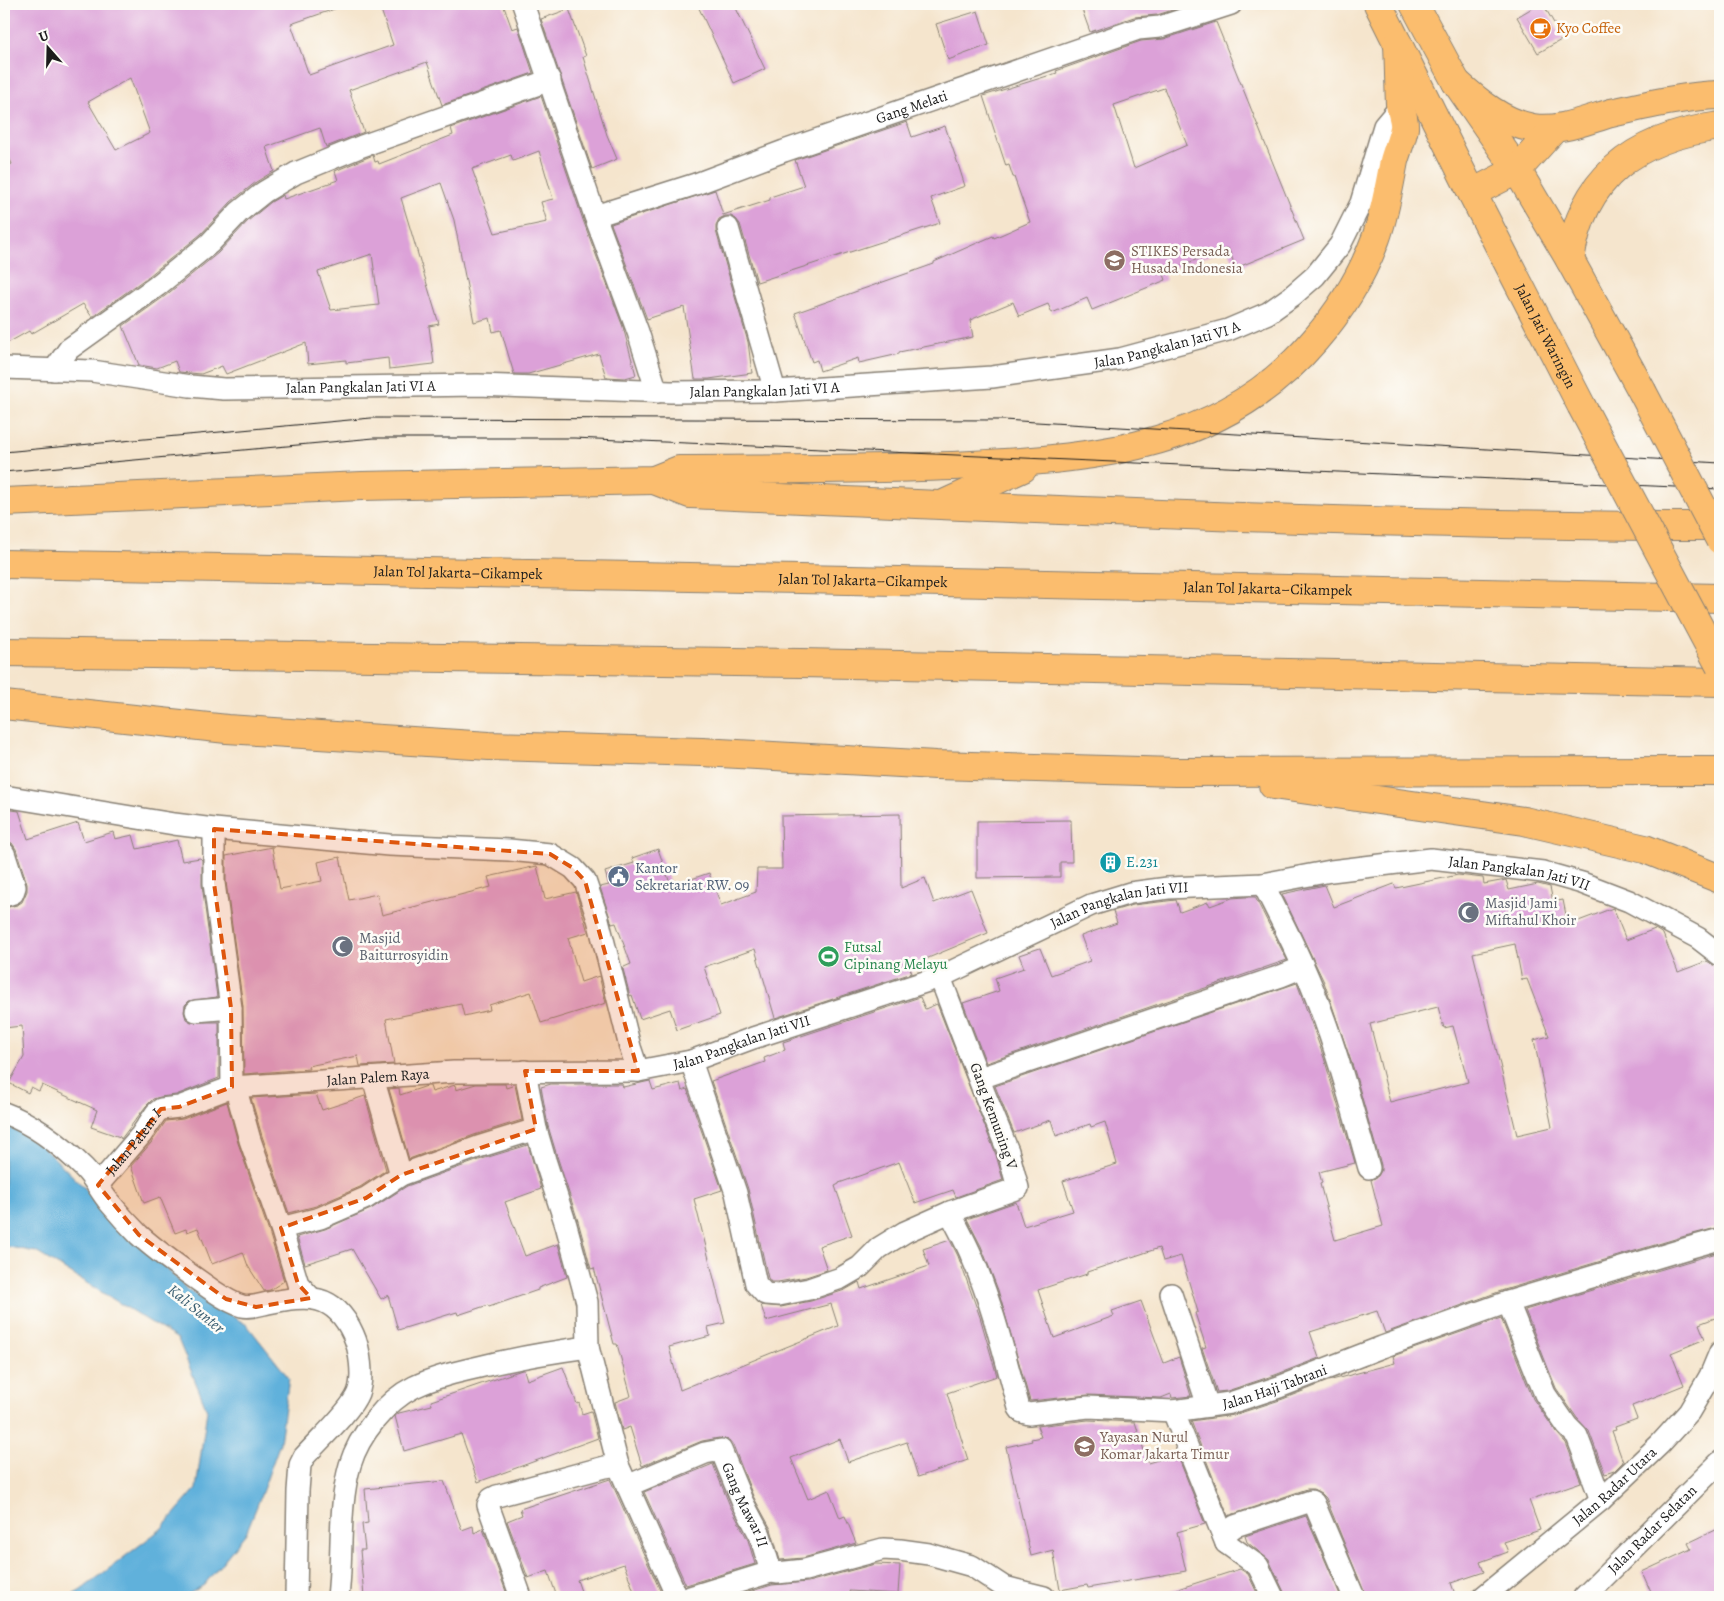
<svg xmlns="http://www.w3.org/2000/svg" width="1724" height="1601" font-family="Alegreya,serif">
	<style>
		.water { fill: #60b1db; stroke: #3e667c }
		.building { fill: #dca1d8; fill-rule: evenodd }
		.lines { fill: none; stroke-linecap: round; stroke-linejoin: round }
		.street-casing { stroke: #888074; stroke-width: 24 }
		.primary-casing { stroke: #888074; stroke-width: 30 }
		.highway-casing { stroke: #888074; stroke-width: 30 }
		.street { stroke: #fff; stroke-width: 21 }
		.primary { stroke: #fbbd6e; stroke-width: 28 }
		.highway { stroke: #fbbd6e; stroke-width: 28 }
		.tram { stroke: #1c1c1c; stroke-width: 1 }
		.primary-bridge-casing { stroke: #888074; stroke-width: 30; stroke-linecap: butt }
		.primary-bridge { stroke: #fbbd6e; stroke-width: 28 }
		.marked { fill: #de560d; fill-opacity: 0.2; stroke: #de560d; stroke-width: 4; stroke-dasharray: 10 6; stroke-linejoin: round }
		.labels { text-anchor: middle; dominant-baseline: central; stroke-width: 5; stroke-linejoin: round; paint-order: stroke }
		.food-label { font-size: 15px; fill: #c56008; stroke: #fdfcf7; text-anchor: start }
		.street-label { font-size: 15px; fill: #1c1c1c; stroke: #fdfcf7 }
		.education-label { font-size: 15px; fill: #785e54; stroke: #fdfcf7; text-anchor: start }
		.culture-label { font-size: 15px; fill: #0d838f; stroke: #fdfcf7; text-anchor: start }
		.service-label { font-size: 15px; fill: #4e5e75; stroke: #fdfcf7; text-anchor: start }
		.worship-label { font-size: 15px; fill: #5b616d; stroke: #fdfcf7; text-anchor: start }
		.leisure-label { font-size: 15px; fill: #27864d; stroke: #fdfcf7; text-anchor: start }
		.water-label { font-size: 16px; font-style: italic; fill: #3b5f72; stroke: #fdfcf7 }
	</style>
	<rect width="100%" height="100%" fill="#fdfcf7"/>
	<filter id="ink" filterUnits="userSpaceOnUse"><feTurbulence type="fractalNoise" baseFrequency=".02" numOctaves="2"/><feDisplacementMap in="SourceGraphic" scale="10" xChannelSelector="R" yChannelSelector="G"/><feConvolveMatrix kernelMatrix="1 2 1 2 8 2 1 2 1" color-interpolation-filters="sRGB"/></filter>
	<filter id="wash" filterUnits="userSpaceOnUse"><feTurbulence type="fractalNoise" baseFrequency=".0096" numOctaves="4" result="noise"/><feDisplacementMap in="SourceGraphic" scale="20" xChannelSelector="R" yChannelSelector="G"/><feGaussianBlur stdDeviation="1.12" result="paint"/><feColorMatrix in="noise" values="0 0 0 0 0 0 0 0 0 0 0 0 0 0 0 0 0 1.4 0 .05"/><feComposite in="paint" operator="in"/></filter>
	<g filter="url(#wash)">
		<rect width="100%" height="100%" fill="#f5e5cd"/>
		<path class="water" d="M4,1122L26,1130L187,1289L247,1325L289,1378L280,1443L257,1506L246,1533L204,1585L184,1597H69L81,1590L161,1529L196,1489L207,1410L178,1339L36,1252L4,1246Z"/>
		<g id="blocks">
			<path class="building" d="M4,4H340V7L291,24L309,75L393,45L381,10L399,4H503L512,29L518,27L533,73L442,105L427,62L349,90L364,132L326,147L320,128L266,147L274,171L256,182L231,202L201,234L149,276L92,317L83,304L31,334L29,331L4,345V168L12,164L4,146ZM130,78L150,133L116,150L88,102Z
				M697,4H734L765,69L734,83Z
				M1080,4H1191L1157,15L1134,17L1090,32Z
				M1539,4H1543L1563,39L1538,53L1517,17Z
				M569,9L586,56L583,57L607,135L617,159L592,169L541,19Z
				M978,11L989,45L948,60L936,24Z
				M1216,22L1304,240L1236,268L1228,248L1163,272L1166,280L1092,310L1087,298L1052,313L1048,304L1019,316L1013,302L970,320L973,337L899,352V354L859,363L858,358L820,371L817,360L812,362L795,313L934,264V262L993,236L994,238L1030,222L1014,177H1013L1009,165L1006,166L983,96L1057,73L1056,71L1141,41L1164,39ZM1164,88L1187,145L1134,168L1114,105Z
				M541,96L583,220L623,327L636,375L625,378L606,377L599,354L528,374H514L501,330L493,332L490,318L474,322L454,220L441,183L401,198L439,324L429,326L434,364L389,369L388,358L346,363V360L308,364L306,343L226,374L222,366L201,374L179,372L175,361L157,368L139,365L123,326L165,296L218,253L248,221L271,202L283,195L284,199L338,180L335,171L366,158L373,155L375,162L378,161L379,164L453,135L451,128ZM539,151L553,199L541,202L547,222L495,233L472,169L511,155L513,161ZM372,254L379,305L331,310L318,272Z
				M907,122L912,137L945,126L958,164L965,186L931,198L940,223L757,282L740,224L736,219L731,216H725L719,219L716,225V231L748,342L752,373L709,379H695L684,307L647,319L611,224L715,190L723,215L770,200V197L804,186L795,160Z
				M4,809L19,811L28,839L78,823L84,841L113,832L115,839L133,835L137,849L177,840L182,861L200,858L202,860V885L217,997L189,1001L185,1005L184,1012L186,1019L191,1022H219V1078L176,1095L160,1097L153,1099L146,1106L121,1139L120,1137L91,1127L97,1110L42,1085L39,1091L31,1087L28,1093L9,1083L24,1057L22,1026L4,1028V908L17,905L22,902L27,891V884L16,849L12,843L4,841Z
				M900,814L901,888L925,878L934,903L971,889L988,933L909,966L912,973L775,1018L755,949L704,967L720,1015L677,1030L670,1009L640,1019L632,995L630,996L623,969L624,967L631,964L616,923L612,924L600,887L609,885L605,872L634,863L632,858L658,849L671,886L709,873L721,905L756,892L757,869H782L781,816Z
				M1071,820L1072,862H1060V877L977,878V821Z
				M272,847L280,889L322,881L318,862L340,857L349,900L377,894L382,915L491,887L488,877L537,866L545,899L576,892L588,932L568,938L581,982L599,976L606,1003L541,1023L531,992L489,1005L490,1010L464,1016L461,1004L386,1019L394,1064L360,1066L358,1056L308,1066L309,1069L244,1074L243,1006L226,882V856Z
				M1458,875L1483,878L1484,884L1506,880L1509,890L1538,884L1550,887L1553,902L1563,900L1568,925L1613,908L1626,940L1655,929L1663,934L1678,972L1707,961L1713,965L1720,967V1227L1685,1236L1504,1290L1385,1333L1377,1311L1310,1332L1319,1358L1275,1375L1227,1391L1217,1392L1202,1348L1206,1347L1195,1313L1198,1312L1181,1256L1163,1261L1159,1248L1087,1272V1274L1038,1290L1054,1338L1114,1316L1112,1311L1141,1301L1164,1363L1179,1357L1191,1396L1172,1398L1171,1394L1161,1398L1088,1395L1030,1401L998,1290L981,1246L967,1219L1016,1202L1024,1226L1073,1211L1063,1181L1117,1164L1105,1122L1091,1127L1090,1124L1056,1136L1051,1120L1014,1133L995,1086L1297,983L1324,1058L1355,1163L1319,1172L1322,1183L1320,1184L1335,1240L1383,1226L1371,1180L1378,1176L1381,1171V1165L1355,1073L1324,982L1282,894L1325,885L1334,907L1394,884L1396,888ZM1515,944L1522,980L1527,979L1549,1036L1534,1040L1552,1127L1517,1135L1473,953ZM1438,1007L1444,1028L1453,1026L1468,1082L1390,1102L1370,1024Z
				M1245,897H1255L1287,960L986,1063L963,1003L999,991L995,978L1024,968L1019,955L1040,948L1051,975L1090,961L1081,936L1117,923L1113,911L1133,905L1176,900L1180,912L1208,902L1210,906L1232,898Z
				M920,997L925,1009L937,1004L996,1155L1003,1180L956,1197L953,1190L915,1203L899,1162L839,1183V1184L835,1186L852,1235L819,1246L827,1270L806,1277L778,1282H771L768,1278L748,1189L711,1081L765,1062L764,1058L785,1050L783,1042Z
				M650,1081L653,1090L680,1083L682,1091L687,1089L722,1190L694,1199L725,1323L708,1327L710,1336L669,1347L680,1390L838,1326L831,1304L766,1321L761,1305L781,1307L811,1301L845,1290L859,1282L861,1289L929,1266L923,1249L950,1240L958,1256L980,1317L997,1376L947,1393L968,1460L918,1477L907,1442L848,1462L840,1439L791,1458L808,1499L829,1490L840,1518L845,1516L856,1543L803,1558L780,1560L771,1529L753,1496L733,1445L729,1440L719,1438L702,1441L642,1466L630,1427L622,1430L615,1402L631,1396L617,1344H614L594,1268L591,1269L578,1221L557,1156L548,1126L541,1087L551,1084H622L623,1087Z
				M476,1084H505L506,1088L515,1085L522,1120L474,1135L409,1159L389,1089L399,1088L400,1095L427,1086H430L432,1092L455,1085L456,1090Z
				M316,1094L322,1110L365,1096L386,1170L360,1187L316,1206L289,1213L262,1136L251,1098Z
				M227,1102L238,1143L269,1232L284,1281L270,1290L264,1291L248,1266L243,1252L212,1264L198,1228L187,1232L186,1229L175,1233L160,1197L144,1203L131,1166L151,1143L166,1121L183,1119Z
				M528,1145L541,1189L505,1202L525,1256L558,1244L567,1277L538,1288V1290L489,1307L488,1305L458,1315L457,1312L398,1330L388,1295L381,1299L352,1249L305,1264L297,1237L325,1229L371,1209L407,1186L482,1159Z
				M1720,1252V1316L1699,1324L1705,1339L1671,1353L1684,1385L1632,1406L1637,1419L1615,1427L1616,1430L1612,1431L1623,1462L1614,1471L1605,1474L1589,1431L1577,1418L1556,1388L1525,1310Z
				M1501,1318L1533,1399L1557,1433L1566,1443L1581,1482L1529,1500L1540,1530L1504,1542L1508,1552L1480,1562L1484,1572L1451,1583L1456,1597H1366L1326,1498L1321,1493L1313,1489H1307L1228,1516L1191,1421L1234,1415L1283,1399L1328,1381L1395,1363L1393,1356Z
				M563,1367L577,1404L579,1403L582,1414L591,1411L598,1438L478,1482L461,1434L404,1451L395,1416L399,1413L432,1405L431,1401L522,1370H524L527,1380Z
				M1088,1420L1135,1422L1148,1463L1177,1454L1205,1524L1177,1532L1186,1571L1088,1588L1087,1585L1060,1590L1053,1550L1031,1556L1006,1447L1032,1441L1031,1439L1041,1437L1037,1426Z
				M713,1464L730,1506L748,1540L755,1564L686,1585L644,1492Z
				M610,1479L663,1597H636L624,1564L577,1580L583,1597H557L548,1571L528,1578L507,1521L522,1515L520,1509Z
				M444,1481L462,1530L473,1526L474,1533L483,1529L508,1597H364L360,1550H365L362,1524L368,1523L365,1489Z
				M1306,1516L1341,1597H1285L1284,1592L1269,1560L1247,1542L1245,1536Z
				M1720,1528V1597H1653L1642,1572L1691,1549L1688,1543Z
				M875,1564L900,1565L898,1594L849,1591L851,1597H732L772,1585L808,1582Z
				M1240,1569L1248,1574L1259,1597H1166L1165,1593Z"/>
		</g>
	</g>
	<g filter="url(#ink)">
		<use href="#blocks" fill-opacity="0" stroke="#888074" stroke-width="1"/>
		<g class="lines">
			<defs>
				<g id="street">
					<path d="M523,4L595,216L638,332L657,392"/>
					<path id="s1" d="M595,216L696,184L784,151L1138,29L1160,27L1231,4"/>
					<path d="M728,228L775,391"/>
					<path id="s2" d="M4,368L92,371L190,386L224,389L478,385L671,392L775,391L992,377L1120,359L1228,330L1268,313L1292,296L1315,276L1340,245L1361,203L1384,126L1400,107"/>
					<path d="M54,370L69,349L157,286L210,243L239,212L264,192L296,173L362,146L550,80"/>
					<path d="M4,796L174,824L214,829L389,845L509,850L550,854L573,868L585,881L598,919L630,1047L638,1071"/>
					<path d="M214,829V883L231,1008L232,1087"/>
					<path d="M4,853L15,887L13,893L4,896"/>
					<path d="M1263,884C1280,918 1298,952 1312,987C1336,1046 1352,1107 1369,1168"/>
					<path d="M196,1011L231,1008"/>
					<path d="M691,1061L736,1193L756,1284L765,1294L779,1295L809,1289L841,1278L860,1267L879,1248L905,1232L950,1212L1018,1188L1008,1151L985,1095L940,977"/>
					<path d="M525,1071L536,1129L545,1160L566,1225L587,1302L588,1347L618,1465L677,1597"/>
					<path d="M373,1078L401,1175"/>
					<path d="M980,1078L1281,976L1303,967"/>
					<path d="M235,1086L250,1140L281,1228L298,1284L311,1298"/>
					<path d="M4,1113C34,1124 61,1145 84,1168C94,1178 100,1191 109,1202C118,1213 129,1225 139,1235C161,1255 188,1273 212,1290C221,1296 231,1303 242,1306C251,1308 259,1305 268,1303C307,1295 334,1292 353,1334C360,1349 364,1377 358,1393C351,1411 318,1441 304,1457L300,1465L298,1491L296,1597"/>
					<path id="s3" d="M98,1185L141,1135L156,1113L161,1109L179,1107L232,1087L454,1072L638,1071L691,1061L753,1038L940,977L1091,905L1130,893L1168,888L1263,884L1331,871L1431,859L1543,872L1582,883L1629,901L1698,938L1720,955"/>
					<path id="s4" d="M950,1212C957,1227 966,1242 972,1257C993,1306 1005,1357 1019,1408L1022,1412L1029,1414L1088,1407L1173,1411L1230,1403L1279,1387L1382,1347L1508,1302L1688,1248L1720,1239"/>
					<path d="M281,1228L320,1218L366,1198L401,1175L478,1147L536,1129"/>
					<path d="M1171,1294L1208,1406"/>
					<path d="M1508,1302L1545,1394L1567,1426L1577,1436L1601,1500"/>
					<path d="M1173,1411L1226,1543L1258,1566L1273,1597"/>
					<path id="s5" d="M627,1486L705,1453L721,1450L742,1501L760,1535L771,1572"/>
					<path d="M1226,1543V1533L1235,1526L1311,1501L1314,1503L1354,1597"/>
					<path d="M338,1597C343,1554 338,1507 350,1465C359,1435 386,1401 414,1387C435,1377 457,1372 479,1367C515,1358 551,1352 588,1347"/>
					<path d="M521,1597L488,1505L491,1499L497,1496L605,1467L618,1465"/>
					<path d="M690,1597L771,1572L777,1573L805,1570L883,1549L900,1550L929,1554L972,1566L1004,1587L1044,1597"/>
					<path id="s6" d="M1483,1597L1601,1500L1660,1444L1689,1412L1710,1376L1720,1352"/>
					<path id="s7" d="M1584,1597L1720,1462"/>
				</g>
				<g id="primary">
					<path id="s8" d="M1378,4L1472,193L1581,405"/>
					<path d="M1414,4L1456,82L1517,170L1570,260L1642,391"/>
				</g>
				<g id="highway">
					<path d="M1456,82C1478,102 1503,123 1533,128C1560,132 1586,120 1611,113C1647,105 1684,96 1720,95"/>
					<path d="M1472,193L1517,170L1554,129"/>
					<path d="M1570,260C1582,175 1638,137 1720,126"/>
					<path d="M654,480L690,494C1033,509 1377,526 1720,526"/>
					<path d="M4,502L362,486L654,480L679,470C777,469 875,470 972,465C1102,458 1225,446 1315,340C1341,310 1362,276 1376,238C1385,213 1389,187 1394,161C1397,150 1402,139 1404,128C1405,120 1401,112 1400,104C1399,84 1399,64 1398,44"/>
					<path d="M946,503L1023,468"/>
					<path id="s9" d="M4,564L800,579L1720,598"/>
					<path d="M4,652L801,663L1720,682"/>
					<path d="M4,705L227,729L489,746L702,752L936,765L1176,772L1720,771"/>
					<path d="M1273,785L1524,821L1645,849L1720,879"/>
				</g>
			</defs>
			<use href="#street" class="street-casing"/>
			<use href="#primary" class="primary-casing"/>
			<use href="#highway" class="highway-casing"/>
			<use href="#street" class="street"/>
			<use href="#primary" class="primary"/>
			<use href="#highway" class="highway"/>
			<path class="tram" d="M4,452L371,418L1003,420L1720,463
				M4,472L374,438H574L1720,489"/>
			<defs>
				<path id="primary-bridge" d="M1642,391L1720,540
					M1581,405L1720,666"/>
			</defs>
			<use href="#primary-bridge" class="primary-bridge-casing"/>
			<use href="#primary-bridge" class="primary-bridge"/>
		</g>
	</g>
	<path class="marked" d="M214,829L550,854L573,868L585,881L638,1071H525L536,1129L401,1175L366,1198L281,1228L298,1284L311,1298L256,1307L226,1299L139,1235L98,1185L161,1109L179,1107L232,1087L231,1008L214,883Z"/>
	<defs>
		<symbol id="cafe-disc" viewBox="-11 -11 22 22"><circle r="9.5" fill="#e8710a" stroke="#fdfcf7"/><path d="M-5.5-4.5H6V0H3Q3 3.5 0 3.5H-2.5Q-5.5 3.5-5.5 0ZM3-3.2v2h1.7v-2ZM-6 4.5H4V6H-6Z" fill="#fff"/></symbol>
		<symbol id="university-disc" viewBox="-11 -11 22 22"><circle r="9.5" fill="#8d6e63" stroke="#fdfcf7"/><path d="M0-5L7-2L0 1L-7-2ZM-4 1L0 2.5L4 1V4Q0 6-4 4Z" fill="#fff"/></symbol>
		<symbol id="building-disc" viewBox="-11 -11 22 22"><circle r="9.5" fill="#0f9aa8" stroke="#fdfcf7"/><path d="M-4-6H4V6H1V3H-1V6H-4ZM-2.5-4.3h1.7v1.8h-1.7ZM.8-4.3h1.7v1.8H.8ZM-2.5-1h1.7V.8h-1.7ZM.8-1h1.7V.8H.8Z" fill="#fff"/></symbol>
		<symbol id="civic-disc" viewBox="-11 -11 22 22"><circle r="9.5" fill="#5c6f8a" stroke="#fdfcf7"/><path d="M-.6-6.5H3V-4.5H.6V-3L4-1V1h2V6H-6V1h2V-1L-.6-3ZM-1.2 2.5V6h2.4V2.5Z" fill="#fff"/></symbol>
		<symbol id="mosque-disc" viewBox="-11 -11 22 22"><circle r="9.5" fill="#6b7280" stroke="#fdfcf7"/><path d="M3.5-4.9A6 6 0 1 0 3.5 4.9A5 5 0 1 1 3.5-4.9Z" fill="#fff"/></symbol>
		<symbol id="stadium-disc" viewBox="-11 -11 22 22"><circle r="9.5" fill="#2e9e5b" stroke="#fdfcf7"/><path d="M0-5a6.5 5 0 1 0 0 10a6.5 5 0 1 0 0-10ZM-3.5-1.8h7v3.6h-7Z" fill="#fff"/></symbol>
		<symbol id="school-disc" viewBox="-11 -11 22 22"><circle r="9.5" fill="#8d6e63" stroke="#fdfcf7"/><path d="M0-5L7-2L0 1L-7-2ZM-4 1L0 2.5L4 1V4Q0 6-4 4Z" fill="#fff"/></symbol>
	</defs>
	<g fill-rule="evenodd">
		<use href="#cafe-disc" x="1528" y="16" width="25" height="25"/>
		<use href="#university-disc" x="1102" y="248" width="25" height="25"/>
		<use href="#building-disc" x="1098" y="850" width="25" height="25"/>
		<use href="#civic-disc" x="606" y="864" width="25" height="25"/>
		<use href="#mosque-disc" x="1456" y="900" width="25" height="25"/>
		<use href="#mosque-disc" x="330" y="934" width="25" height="25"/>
		<use href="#stadium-disc" x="816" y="944" width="25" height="25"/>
		<use href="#school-disc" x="1072" y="1434" width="25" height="25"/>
	</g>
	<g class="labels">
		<g class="food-label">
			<text x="1556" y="28">Kyo Coffee</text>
		</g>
		<g class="street-label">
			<text stroke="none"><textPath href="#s1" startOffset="335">Gang Melati</textPath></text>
			<text stroke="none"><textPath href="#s8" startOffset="372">Jalan Jati Waringin</textPath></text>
			<text stroke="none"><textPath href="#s2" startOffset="1168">Jalan Pangkalan Jati VI A</textPath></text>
			<text stroke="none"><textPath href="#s2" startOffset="358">Jalan Pangkalan Jati VI A</textPath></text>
			<text stroke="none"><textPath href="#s2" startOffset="762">Jalan Pangkalan Jati VI A</textPath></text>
			<text stroke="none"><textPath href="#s9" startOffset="454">Jalan Tol Jakarta–Cikampek</textPath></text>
			<text stroke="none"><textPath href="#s9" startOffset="859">Jalan Tol Jakarta–Cikampek</textPath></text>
			<text stroke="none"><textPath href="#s9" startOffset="1264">Jalan Tol Jakarta–Cikampek</textPath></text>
			<text stroke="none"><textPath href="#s3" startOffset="1498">Jalan Pangkalan Jati VII</textPath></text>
			<text stroke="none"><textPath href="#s3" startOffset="1092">Jalan Pangkalan Jati VII</textPath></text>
			<text stroke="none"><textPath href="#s3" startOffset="688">Jalan Pangkalan Jati VII</textPath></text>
			<text stroke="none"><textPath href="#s3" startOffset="320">Jalan Palem Raya</textPath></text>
			<text transform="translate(994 1116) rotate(70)">Gang Kemuning V</text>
			<text stroke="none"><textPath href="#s3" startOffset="56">Jalan Palem I</textPath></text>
			<text stroke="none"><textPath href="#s4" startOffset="470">Jalan Haji Tabrani</textPath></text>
			<text stroke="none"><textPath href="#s6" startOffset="172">Jalan Radar Utara</textPath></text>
			<text stroke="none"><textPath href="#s5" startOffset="161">Gang Mawar II</textPath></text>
			<text stroke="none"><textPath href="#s7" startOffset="96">Jalan Radar Selatan</textPath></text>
		</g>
		<g class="education-label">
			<text x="1131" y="251">STIKES Persada<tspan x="1131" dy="17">Husada Indonesia</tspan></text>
			<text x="1100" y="1437">Yayasan Nurul<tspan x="1100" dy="17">Komar Jakarta Timur</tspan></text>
		</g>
		<g class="culture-label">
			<text x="1126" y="862">E.231</text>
		</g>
		<g class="service-label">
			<text x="635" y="868">Kantor<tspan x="635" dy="17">Sekretariat RW. 09</tspan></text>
		</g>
		<g class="worship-label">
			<text x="1485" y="903">Masjid Jami<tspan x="1485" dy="17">Miftahul Khoir</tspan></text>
			<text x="359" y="938">Masjid<tspan x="359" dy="17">Baiturrosyidin</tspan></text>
		</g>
		<g class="leisure-label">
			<text x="844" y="947">Futsal<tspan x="844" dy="17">Cipinang Melayu</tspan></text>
		</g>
		<g class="water-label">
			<text transform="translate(196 1309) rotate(39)">Kali Sunter</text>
		</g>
	</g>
	<rect width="1724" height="1601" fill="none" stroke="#fdfcf7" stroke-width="20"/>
	<g transform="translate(48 48) rotate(340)" stroke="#fdfcf7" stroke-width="4" paint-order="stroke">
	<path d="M0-4L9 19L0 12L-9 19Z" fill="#1c1c1c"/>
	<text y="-8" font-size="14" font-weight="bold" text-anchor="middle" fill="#1c1c1c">U</text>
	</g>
</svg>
